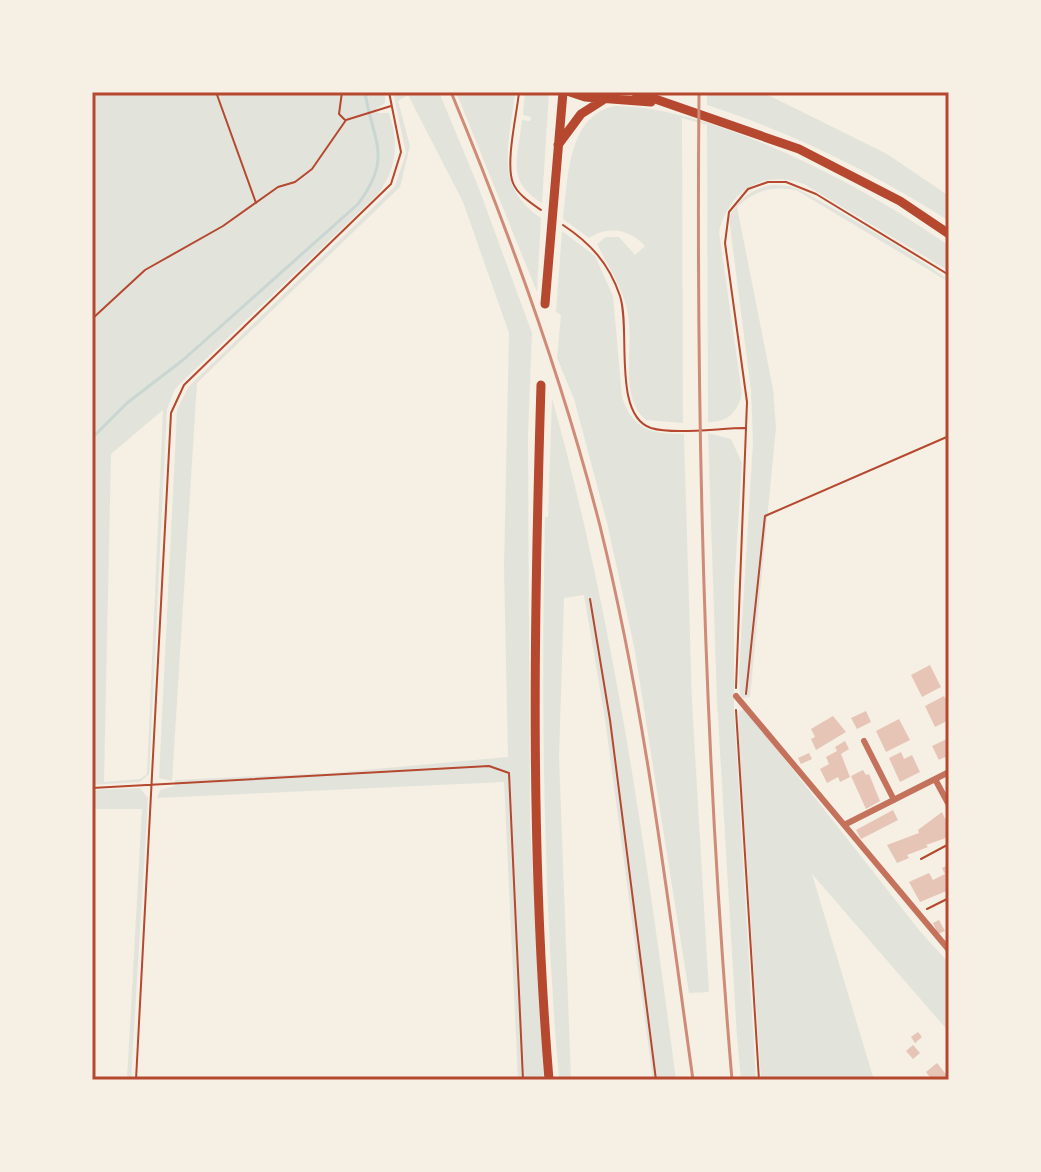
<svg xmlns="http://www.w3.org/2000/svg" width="1041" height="1172" font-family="'DejaVu Sans',sans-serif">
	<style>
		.green { fill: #e2e4dc; fill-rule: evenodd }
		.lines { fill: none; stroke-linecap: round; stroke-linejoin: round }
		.stream { stroke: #c9d6d2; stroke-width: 3 }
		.building { fill: #e6c5b7 }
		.path { stroke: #b5482f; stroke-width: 2 }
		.minor { stroke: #c5725c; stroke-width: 6 }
		.primary { stroke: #b5482f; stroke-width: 9 }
		.rail { stroke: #cf8b77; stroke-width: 3 }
		.neatline { fill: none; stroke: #b5482f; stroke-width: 3 }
	</style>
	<rect width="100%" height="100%" fill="#f6efe4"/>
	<path class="green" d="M92,92H385V103L376,109L377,113H389C399,144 397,168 378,194L189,375L175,389L167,409L149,774L140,782L92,785ZM163,410L147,774L140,779L104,782L111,454Z
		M393,92H439L478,186L532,333L528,436L530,822L544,1080H518L504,782L157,798L160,790L175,786V780L331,773L508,757L504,567L509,333L463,202L408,95L398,101L410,146L400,187L197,383L172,781L159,778L177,410L189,386L395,186L406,153Z
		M456,92H515C510,143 492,185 541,218L537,292Z
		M525,92H549L542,203C505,180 518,159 522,120L530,121L531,117L523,115Z
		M707,92H762L887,154L949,196V221C876,174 793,133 707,105Z
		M615,106C714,106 871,190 949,246V271L804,184C763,169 729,190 719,232L742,394C737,413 728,422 708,422L707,125L682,118L683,423L646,420C620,399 632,354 629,324C627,292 610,271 597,244L606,237H619L635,255L645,246C632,231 610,224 589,238L563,219C568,180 567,115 615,106Z
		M771,185C779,185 787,185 795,188C815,196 941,270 949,282L798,191C774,185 755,190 737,207L773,389L776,427L750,697L743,698L740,694L739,672L753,442L751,391L729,218C737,200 751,189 771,185Z
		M562,231L595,256L613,296L622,397C633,430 651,434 684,434L692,702L709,992L689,993L634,646L607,523L574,399L557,358L561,315L556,312Z
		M552,398C614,620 646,850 676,1080H653L605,719L584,595L564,598L559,756L571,1080H559C543,893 541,705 545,517H548Z
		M708,433L731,439L742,463L734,588V708L756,1080H741L737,1037L717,701Z
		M745,709L919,930L949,963V1032L812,874L874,1080H761L738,732L739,711Z
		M140,788L148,798L131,1080H127L142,809H92V790Z"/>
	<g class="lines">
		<path class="stream" d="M92,438L127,403L183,360L358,204C394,156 372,141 365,92"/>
	</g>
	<path class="building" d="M930,665L941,687L922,697L911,675Z
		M944,696L949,705V720L935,727L925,706Z
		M866,711L871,722L857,729L851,718Z
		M833,716L846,732L816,750L811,739L815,737L811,729Z
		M899,719L910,740L886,752L876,731Z
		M949,738V760L945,757L939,760L932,746Z
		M845,741L849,749L841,754L850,777L840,782L838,777L827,783L820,769L829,764L826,757L837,751L835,747Z
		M901,752L904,759L912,755L920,772L900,782L889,758Z
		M809,753L812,759L801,764L798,758Z
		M863,770L866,775L869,774L880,801L866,809L851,776Z
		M893,810L898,820L861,839L856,830Z
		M942,812L949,827L946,838L926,845L928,847L907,855L909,858L897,863L887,845L919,833L918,830Z
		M949,865V890L920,902L909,882L929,873L933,880L945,874L942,868Z
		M939,920L945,931L938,934L933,923Z
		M918,1032L922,1037L915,1043L911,1037Z
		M913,1045L920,1053L913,1059L906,1051Z
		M937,1063L948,1077L944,1080H932L926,1072Z"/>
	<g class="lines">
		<path class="path" d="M216,92L256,203
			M342,92L339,114L345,120
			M519,92C517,114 505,163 513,183C518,195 531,203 541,210
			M563,225C590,243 609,263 620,296C631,329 612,415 651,428C674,435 720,428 745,428
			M92,319L145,270L223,226L278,187L295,182L312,169L346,120L391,106
			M590,599L610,720L656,1080
			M736,688L747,402L725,243L729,212L748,189L768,182H786L816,194L949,275
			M746,694L765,516L949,436
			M736,710L759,1080
			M92,788L489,766L509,773L523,1080
			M921,859L949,844
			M927,909L949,898
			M136,1080L171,413L184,385L391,184L401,152L389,92"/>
		<path class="minor" d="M736,696L949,950
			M864,741L894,800
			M935,779L949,805
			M844,825L949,772"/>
		<path class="primary" d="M570,92L585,97L651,102
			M635,92L799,149L900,201L949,234
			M558,145L581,114L603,100
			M545,304L563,92
			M541,385C534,617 530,849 549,1080"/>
		<path class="rail" d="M451,92C510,234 562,377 600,526C645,708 667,895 693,1080
			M699,92C696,422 704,751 732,1080"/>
	</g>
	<rect width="1041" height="1172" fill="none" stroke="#f6efe4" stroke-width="188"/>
	<rect x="94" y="94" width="853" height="984" class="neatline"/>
</svg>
